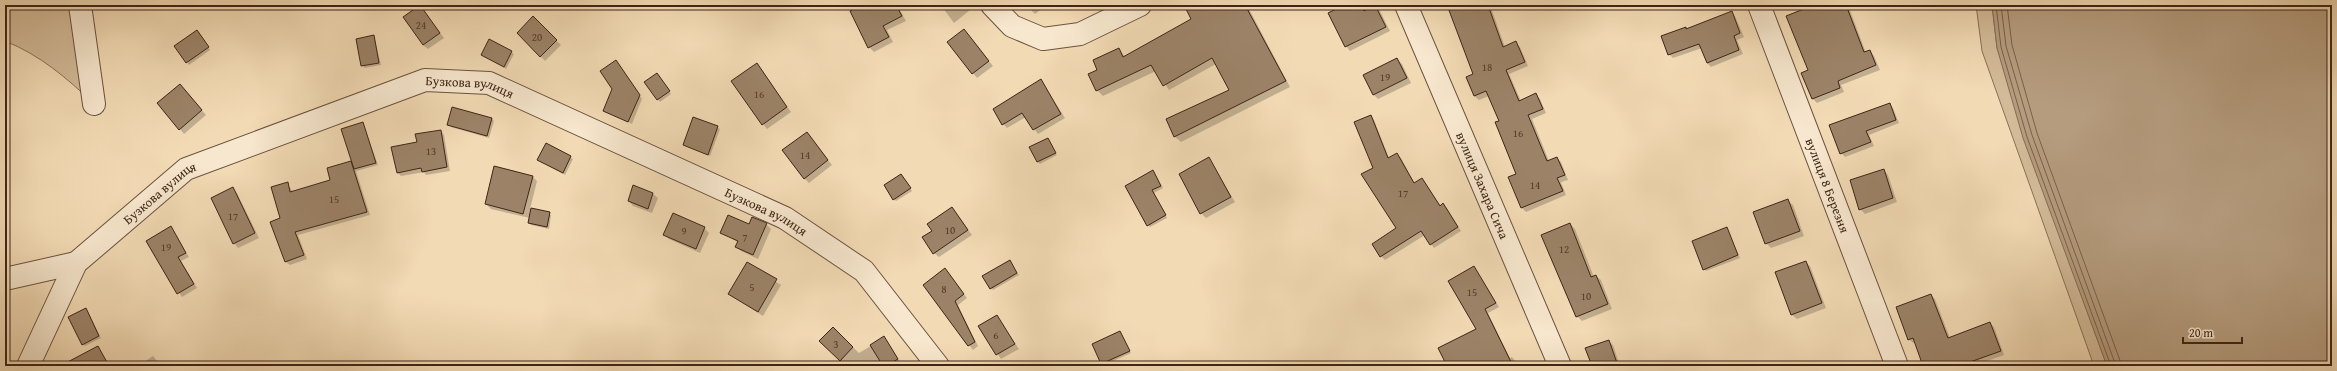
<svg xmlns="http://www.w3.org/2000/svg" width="2337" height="371" font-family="'Gentium Book Plus',serif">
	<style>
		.green { fill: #d3bb99; stroke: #887058 }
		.water { fill: #b59c7e; stroke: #856c54 }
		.shadow { fill: #0003 }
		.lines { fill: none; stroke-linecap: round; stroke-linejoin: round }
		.shore { stroke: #7a604a; stroke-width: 1 }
		.building { fill: #9c8368; stroke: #3e2516 }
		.minor-casing { stroke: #6b523e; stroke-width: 24 }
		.minor { stroke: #f7e7ce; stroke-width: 22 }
		.labels { text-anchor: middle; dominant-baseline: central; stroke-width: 3; stroke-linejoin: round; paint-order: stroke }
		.number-label { font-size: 11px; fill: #563c2a }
		.street-label { font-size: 13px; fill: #3e2516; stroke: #f7e7ce }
	</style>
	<rect width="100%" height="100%" fill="#f2dab4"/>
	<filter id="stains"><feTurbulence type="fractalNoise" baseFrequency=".005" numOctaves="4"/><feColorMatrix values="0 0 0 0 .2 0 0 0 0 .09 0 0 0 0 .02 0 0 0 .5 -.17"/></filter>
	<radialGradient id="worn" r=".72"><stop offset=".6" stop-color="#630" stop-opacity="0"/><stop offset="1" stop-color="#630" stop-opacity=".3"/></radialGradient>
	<path class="green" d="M5,5H80L94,104C67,78 40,55 5,41Z
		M1976,5H1992L1997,48L2068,258L2107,366H2094L1982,51Z"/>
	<path class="water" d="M1992,5H2332V366H2107L2023,138L1997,48Z"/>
	<path class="shadow" d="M864,5H897L906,21L887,30L893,42L874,52L869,47Z
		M946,5H966L970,10L954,23L943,8Z
		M1026,5H1047L1035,14Z
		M1185,5H1247L1290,87L1181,142L1175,137L1167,119L1230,90L1216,64L1169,90L1156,71L1103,96L1097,90L1099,70L1119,49L1125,57L1193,19Z
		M1346,5H1362L1365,11L1375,6L1380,11L1390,31L1350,51L1346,46Z
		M1448,5H1490L1505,47L1516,43L1520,47L1528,66L1509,74L1521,101L1536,95L1540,99L1546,113L1532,119L1549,161L1557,158L1561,162L1568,180L1561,182L1566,195L1526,212L1522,208L1518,174L1500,121L1489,96L1479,100L1474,96V75Z
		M1817,5H1848L1866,53L1870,51L1874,56L1880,70L1841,85L1844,92L1817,103L1813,99L1803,74L1809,71Z
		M420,6L444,38L428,49L423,45Z
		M1731,12L1735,16L1744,37L1737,40L1743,54L1711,67L1707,63L1702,48L1673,58L1669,54L1685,28L1687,30Z
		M533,18L561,45L545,61L518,33Z
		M964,30L993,66L977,78L973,73Z
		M199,34L210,50L189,65L187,62Z
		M374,36L381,65L364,68L357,40Z
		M490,40L514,54L506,69L482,55Z
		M1397,59L1402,64L1411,83L1378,99L1374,95Z
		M616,61L642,99L632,124L604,110L613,89Z
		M757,64L791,112L767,129L763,124Z
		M659,77L671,94L660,102L646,83Z
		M1041,80L1065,118L1038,134L1026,117L1007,128L1003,124Z
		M180,85L206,115L184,134L180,129Z
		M1889,104L1893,108L1899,123L1869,135L1874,146L1845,157L1841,153Z
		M453,108L492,119L494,121L489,138L451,127L449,125Z
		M1371,116L1374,120L1389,158L1397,154L1401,158L1415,184L1422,179L1425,183L1441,206L1443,205L1447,208L1461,231L1434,248L1425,235L1385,260L1381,256L1373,244L1398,228L1374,168Z
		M694,118L720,129L710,156L684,145Z
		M363,123L378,165L356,171L370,215L298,235L307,259L290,265L286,262L271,222L281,218L287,183L293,192L331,180L351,162L354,165Z
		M441,131L444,135L450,171L426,175L424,172L401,176L398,173L418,143Z
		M807,133L832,165L809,183L804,178Z
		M1048,139L1057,155L1040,164L1038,162Z
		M546,144L573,159L565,175L538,160Z
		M1209,159L1235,202L1206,218L1201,213Z
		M1884,170L1888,175L1897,202L1865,214L1860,209Z
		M1153,171L1163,188L1154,193L1167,218L1150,227L1148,225Z
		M901,175L912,191L896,201L894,199Z
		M532,176L537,181L530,209L551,215L549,229L531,225L529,223L530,218L491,209L486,204Z
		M634,187L653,194L658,198L652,213L633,206L629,201Z
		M232,189L237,193L259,238L238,248L234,243Z
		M1788,201L1793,205L1804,236L1771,248L1766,243Z
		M952,208L972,235L939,257L934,253V231Z
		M766,224L771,229L758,259L741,251L737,247L739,243L721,232L749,226Z
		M1570,224L1575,229L1594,277L1596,276L1601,280L1612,309L1582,321L1577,316Z
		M171,228L189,257L181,261L197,288L182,297L147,241Z
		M704,228L709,233L700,253L669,239L664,235Z
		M1727,228L1740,258L1706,271L1704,269Z
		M1805,262L1810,266L1826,308L1797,319L1792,315Z
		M747,263L781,285L763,316L729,294Z
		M1011,263L1019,275L993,290L991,288Z
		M1474,267L1499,307L1488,313L1510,358L1512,357L1519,366H1450L1477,329Z
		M945,269L967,298L958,305L978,346L973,350L924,285Z
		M1931,295L1935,299L1950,338L1990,323L1994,327L2004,355L1973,366H1924L1915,342L1913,343L1909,339Z
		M88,312L101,338L85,346L83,344Z
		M996,316L1019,349L1001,359L979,326Z
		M833,328L859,353L884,338L901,363L896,366H846L820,341Z
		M1120,333L1131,353L1104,365L1102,363Z
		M1608,341L1613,345L1620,366H1593Z
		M98,347L110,366H64Z
		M153,356L161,366H138Z"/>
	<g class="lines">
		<path class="shore" d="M1996,5L2001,47L2027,137L2111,366
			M2001,5L2006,46L2032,135L2116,366
			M2007,5L2012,45L2037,133L2122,366"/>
	</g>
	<path class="building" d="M420,5L440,33L423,45L403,17Z
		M861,5H896L902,16L883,26L889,37L868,48L850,11Z
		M1184,5H1245L1286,81L1174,137L1166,119L1229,90L1212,58L1163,86L1151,65L1096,91L1088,74L1097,70L1093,60L1119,48L1123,57L1191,19Z
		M1344,5H1361L1364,11L1375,5L1386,27L1345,47L1328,13Z
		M1447,5H1488L1503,47L1516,41L1525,62L1506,70L1519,101L1536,93L1543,109L1528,115L1547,161L1557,157L1565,175L1557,178L1563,191L1521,208L1508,177L1516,174L1495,122L1499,121L1486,91L1474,96L1466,77L1473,74Z
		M1814,5H1846L1864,52L1870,50L1876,65L1838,81L1840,88L1812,99L1801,73L1808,70L1786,16Z
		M1732,11L1740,33L1734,36L1739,50L1707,63L1699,44L1668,55L1661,36L1686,27V29Z
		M533,16L557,40L540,57L517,33Z
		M964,29L989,61L972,74L947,42Z
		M197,30L209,47L186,63L174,46Z
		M374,35L379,63L361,66L356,39Z
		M489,39L512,51L504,67L481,55Z
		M1397,58L1407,78L1373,95L1363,75Z
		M616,60L640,95L628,122L603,111L612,89L600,71Z
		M757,63L787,107L762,125L731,81Z
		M657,73L670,91L657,100L644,82Z
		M1041,79L1061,114L1033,130L1022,113L1002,125L993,109Z
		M180,84L202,110L179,130L157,103Z
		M1890,103L1896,120L1866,131L1871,142L1840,154L1829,125Z
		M452,107L492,118L487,136L447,125Z
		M1371,115L1388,158L1397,153L1414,183L1422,178L1440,206L1443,203L1458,227L1430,245L1421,231L1380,257L1372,244L1396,228L1361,174L1373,168L1354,122Z
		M693,117L718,126L708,155L683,145Z
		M363,122L376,163L354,169L341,129Z
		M441,130L447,167L422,172L421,168L397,173L391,147L417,142L415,134Z
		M807,132L828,160L804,179L782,150Z
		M1048,138L1056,153L1037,162L1029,147Z
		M546,143L571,156L563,173L537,160Z
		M1209,157L1231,197L1200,214L1179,174Z
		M351,161L367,212L295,232L304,255L285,262L270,222L280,218L271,187L288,182L290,192L330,180L327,168Z
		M494,166L533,176L523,214L485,204Z
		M1884,169L1893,198L1859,210L1850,180Z
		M1153,170L1161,186L1152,190L1166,215L1147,226L1125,186Z
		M901,174L911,188L893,200L884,185Z
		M633,185L653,193L648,209L628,201Z
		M233,187L255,233L233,244L211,198Z
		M1788,199L1800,231L1765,244L1753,212Z
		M952,207L968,230L933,254L922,237L932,231L927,224Z
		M531,208L550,212L547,227L528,223Z
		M673,213L705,227L696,249L663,235Z
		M728,215L749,224L752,217L767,223L753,255L735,247L738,241L720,233Z
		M1570,223L1591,277L1596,275L1608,304L1576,317L1541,235Z
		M171,226L186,253L178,257L194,284L177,294L146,241Z
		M1727,227L1738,255L1703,270L1692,241Z
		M1010,260L1017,273L990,289L982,276Z
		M1806,261L1822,303L1791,315L1775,272Z
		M747,262L777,279L758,312L728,294Z
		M1474,266L1496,303L1485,309L1513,366H1447L1438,348L1476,329L1448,281Z
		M945,268L964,294L955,301L975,342L968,346L923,285Z
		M1931,294L1948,338L1990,322L2001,351L1959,366H1923L1913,338L1908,340L1896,307Z
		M86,308L99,336L82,345L68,317Z
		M997,315L1015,344L996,355L978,326Z
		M833,327L853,347L840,361L819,341Z
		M1120,331L1130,351L1101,364L1092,344Z
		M884,336L898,359L886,366H883L870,345Z
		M1609,340L1618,366H1592L1585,348Z
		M98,346L109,366H60Z"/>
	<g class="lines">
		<defs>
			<g id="minor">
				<path d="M80,5L94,104"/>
				<path d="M992,5L1012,26L1043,39L1080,34L1140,5"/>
				<path id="s1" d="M1406,5L1560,366"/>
				<path id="s2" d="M1759,5L1897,366"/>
				<path d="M5,279L76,263"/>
				<path id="s3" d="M28,366L76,263L186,169L425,80L489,83L785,218L864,271L938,366"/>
			</g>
		</defs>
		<use href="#minor" class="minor-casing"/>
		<use href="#minor" class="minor"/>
	</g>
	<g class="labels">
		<g class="number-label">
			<text x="421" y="25">24</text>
			<text x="537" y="37">20</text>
			<text x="1487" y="67">18</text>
			<text x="1385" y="77">19</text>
			<text x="759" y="94">16</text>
			<text x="1518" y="133">16</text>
			<text x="431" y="151">13</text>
			<text x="805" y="155">14</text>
			<text x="1535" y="185">14</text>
			<text x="1403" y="193">17</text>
			<text x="334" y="199">15</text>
			<text x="233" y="216">17</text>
			<text x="950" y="230">10</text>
			<text x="684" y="231">9</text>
			<text x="745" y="237">7</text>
			<text x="166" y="247">19</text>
			<text x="1564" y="249">12</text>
			<text x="752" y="287">5</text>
			<text x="944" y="289">8</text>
			<text x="1472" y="292">15</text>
			<text x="1586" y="296">10</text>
			<text x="996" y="335">6</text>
			<text x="836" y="344">3</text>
		</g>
		<g class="street-label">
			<text stroke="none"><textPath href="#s3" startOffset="559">Бузкова вулиця</textPath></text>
			<text stroke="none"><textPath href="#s1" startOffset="196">вулиця Захара Сича</textPath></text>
			<text stroke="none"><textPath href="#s2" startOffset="193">вулиця 8 Березня</textPath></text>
			<text stroke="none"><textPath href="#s3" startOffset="223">Бузкова вулиця</textPath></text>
			<text stroke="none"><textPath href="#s3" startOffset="883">Бузкова вулиця</textPath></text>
		</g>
	</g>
	<rect width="2337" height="371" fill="none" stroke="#f2dab4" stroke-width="20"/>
	<rect x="6" y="6" width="2325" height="359" fill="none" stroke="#3e2516" stroke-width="2"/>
	<rect x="10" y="10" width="2317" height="351" fill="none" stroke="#3e2516"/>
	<path d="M2183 337v6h59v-6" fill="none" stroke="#3e2516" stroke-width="2"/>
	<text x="2189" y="337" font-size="12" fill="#3e2516" stroke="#f7e7ce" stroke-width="3" paint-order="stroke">20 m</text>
	<rect width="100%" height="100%" filter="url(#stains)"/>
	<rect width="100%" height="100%" fill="url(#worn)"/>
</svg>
